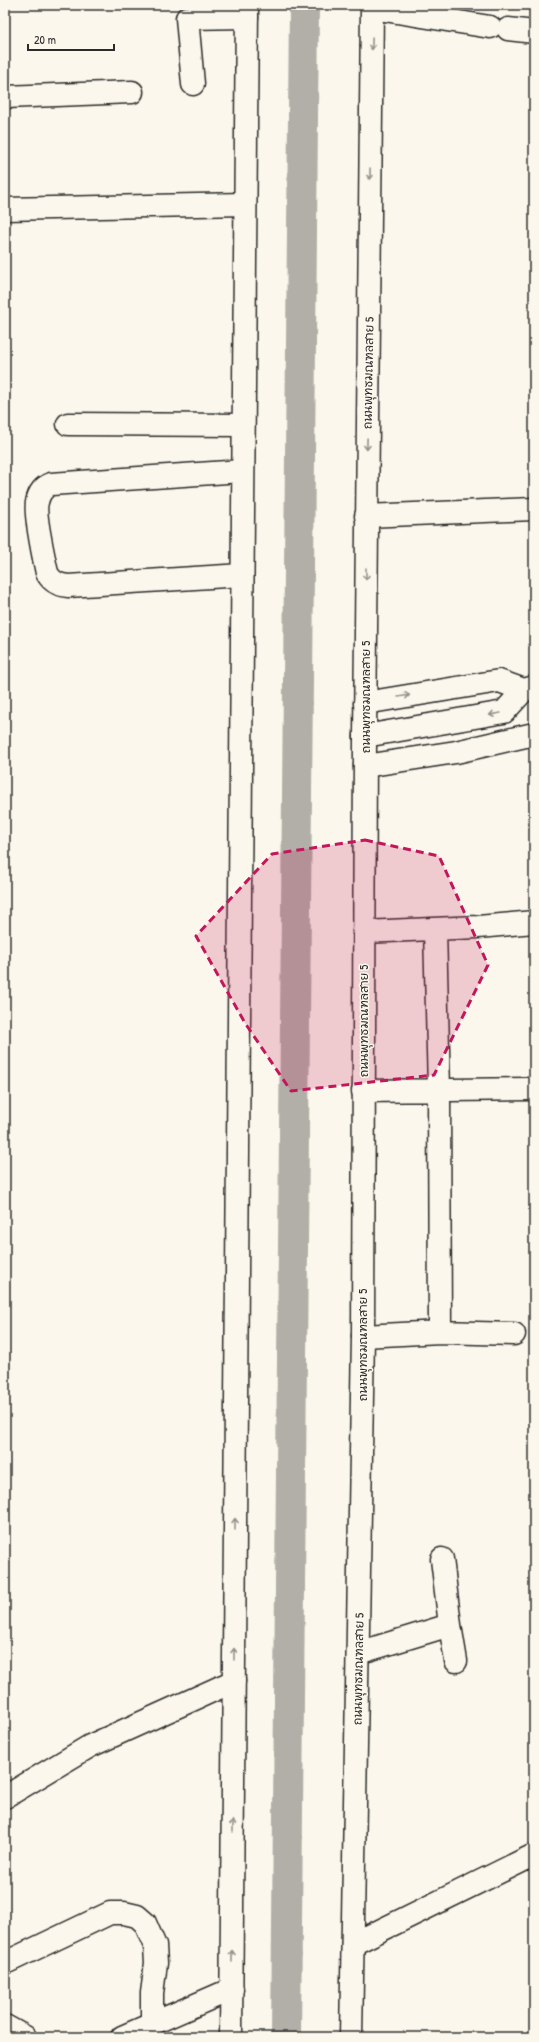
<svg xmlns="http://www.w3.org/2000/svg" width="539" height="2042" font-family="'Patrick Hand','Playpen Sans Thai',sans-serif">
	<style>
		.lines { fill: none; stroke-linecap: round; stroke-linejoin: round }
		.canal { stroke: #b1afa7; stroke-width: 30 }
		.minor-casing { stroke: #2b2b2b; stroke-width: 25 }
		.major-casing { stroke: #2b2b2b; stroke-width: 25 }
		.minor { stroke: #fbf7ec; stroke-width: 22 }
		.major { stroke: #fbf7ec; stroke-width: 22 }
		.oneway { stroke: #93918c }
		.marked { fill: #c2185b; fill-opacity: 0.2; stroke: #c2185b; stroke-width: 3; stroke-dasharray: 8 5; stroke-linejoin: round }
		.labels { text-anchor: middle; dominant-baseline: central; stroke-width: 3; stroke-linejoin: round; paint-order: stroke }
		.street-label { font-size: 12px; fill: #2b2b2b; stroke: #fbf7ec }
	</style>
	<rect width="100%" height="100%" fill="#fbf7ec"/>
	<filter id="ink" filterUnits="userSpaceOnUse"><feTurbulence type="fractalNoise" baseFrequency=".025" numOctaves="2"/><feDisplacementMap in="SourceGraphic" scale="8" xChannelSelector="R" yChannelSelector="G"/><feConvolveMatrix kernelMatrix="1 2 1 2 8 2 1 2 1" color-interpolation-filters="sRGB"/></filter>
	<g filter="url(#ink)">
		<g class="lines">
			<path class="canal" d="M286,2037L304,5"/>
			<defs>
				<path id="minor" d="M372,8L490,27
					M508,29L534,32
					M193,84L187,18L247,17
					M5,97L132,92
					M5,209L245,204
					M68,424L243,425
					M366,516L534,509
					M242,575L68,586C58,585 52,582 47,573C44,559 34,512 37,502C39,493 43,487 51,484L242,471
					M365,703L499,681L524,690
					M365,736L504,712L524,690L534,687
					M365,766L456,752L534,734
					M435,929L439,1090L440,1332
					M364,932L478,927L534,922
					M363,1091L534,1089
					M363,1336L440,1332L514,1334
					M442,1559L450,1625
					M358,1653L450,1625L456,1661
					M5,1797L90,1746L234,1681
					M353,1944L534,1855
					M5,1963L110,1913H124L137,1916L145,1923L155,1946L156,1963L152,1993V2023
					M5,2026L25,2037
					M122,2037L232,1989"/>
				<path id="major" d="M231,2037L247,5
					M351,2037L363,1336L365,736L372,5"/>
			</defs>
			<use href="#minor" class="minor-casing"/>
			<use href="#major" class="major-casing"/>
			<use href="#minor" class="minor"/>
			<use href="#major" class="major"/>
		</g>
		<defs><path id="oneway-shaft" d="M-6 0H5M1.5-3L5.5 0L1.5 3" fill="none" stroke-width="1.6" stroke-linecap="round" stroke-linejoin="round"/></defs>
		<g class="oneway">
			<use href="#oneway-shaft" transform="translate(372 44) rotate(91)"/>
			<use href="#oneway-shaft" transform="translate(370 174) rotate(91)"/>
			<use href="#oneway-shaft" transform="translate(367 444) rotate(91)"/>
			<use href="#oneway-shaft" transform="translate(366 574) rotate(90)"/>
			<use href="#oneway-shaft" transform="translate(404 696) rotate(-9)"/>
			<use href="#oneway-shaft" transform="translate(495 714) rotate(170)"/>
			<use href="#oneway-shaft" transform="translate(235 1524) rotate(-90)"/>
			<use href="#oneway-shaft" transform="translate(234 1654) rotate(-90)"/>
			<use href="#oneway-shaft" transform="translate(233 1826) rotate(-90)"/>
			<use href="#oneway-shaft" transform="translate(232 1956) rotate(-90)"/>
		</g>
	</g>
	<path class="marked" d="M365,840L439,856L488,965L434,1075L291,1091L245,1023L196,936L272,854Z"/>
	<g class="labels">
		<g class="street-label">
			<text transform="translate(368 373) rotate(-89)">ถนนพุทธมณฑลสาย 5</text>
			<text transform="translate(365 697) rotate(-90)">ถนนพุทธมณฑลสาย 5</text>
			<text transform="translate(363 1021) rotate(-90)">ถนนพุทธมณฑลสาย 5</text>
			<text transform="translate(362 1345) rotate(-90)">ถนนพุทธมณฑลสาย 5</text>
			<text transform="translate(358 1669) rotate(-89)">ถนนพุทธมณฑลสาย 5</text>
		</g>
	</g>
	<rect width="539" height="2042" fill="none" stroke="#fbf7ec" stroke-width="20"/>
	<rect x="10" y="10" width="519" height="2022" fill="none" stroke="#2b2b2b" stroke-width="1.5" filter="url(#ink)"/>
	<path d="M28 44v6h86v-6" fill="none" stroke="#2b2b2b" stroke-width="2"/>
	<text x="34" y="44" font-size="12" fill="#2b2b2b" stroke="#fbf7ec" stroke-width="3" paint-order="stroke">20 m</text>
</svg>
